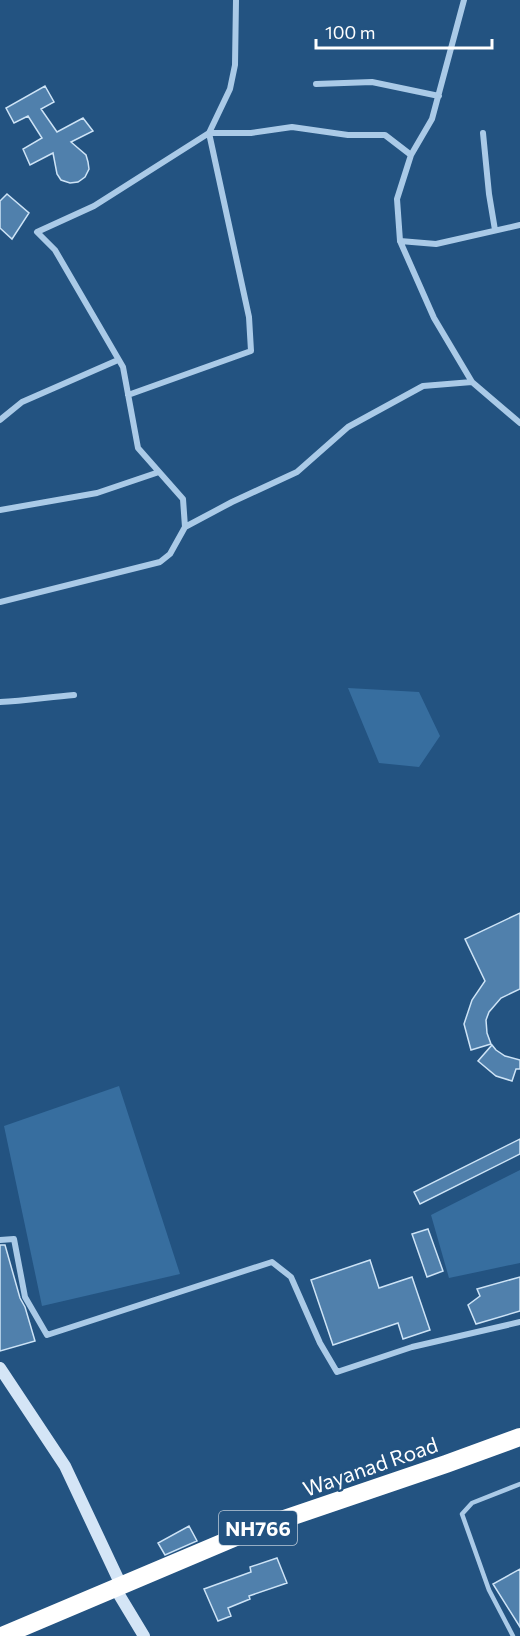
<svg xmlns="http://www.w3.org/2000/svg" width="520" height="1636" font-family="Commissioner,sans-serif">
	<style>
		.green { fill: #376e9f }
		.building { fill: #5080ac; stroke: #cde3f6; stroke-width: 1.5 }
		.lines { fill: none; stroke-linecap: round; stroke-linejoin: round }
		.lane { stroke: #aacae7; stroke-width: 4.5 }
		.street { stroke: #aacae7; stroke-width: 6 }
		.secondary { stroke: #d4e5f6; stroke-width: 12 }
		.highway { stroke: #fff; stroke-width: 18 }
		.labels { text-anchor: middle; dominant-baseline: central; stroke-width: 4.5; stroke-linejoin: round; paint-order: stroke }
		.shield { fill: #235381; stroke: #bdcbd9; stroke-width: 1.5 }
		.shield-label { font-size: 20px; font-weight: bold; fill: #fff }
		.street-label { font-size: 21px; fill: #fff; stroke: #235381 }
	</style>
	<rect width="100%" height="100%" fill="#235381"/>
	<path class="green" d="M348,688L419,692L440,736L419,767L379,763Z
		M119,1086L180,1274L42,1306L4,1126Z
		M520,1170V1263L449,1278L431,1215Z"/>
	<path class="building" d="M45,86L54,102L41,109L57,132L83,118L93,131L71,142L86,155L88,162L89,169L85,177L78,182L70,183L61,180L57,174L53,153L30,165L23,149L42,138L28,116L14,123L6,108Z
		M7,194L29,213L12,239L0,228V201Z
		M520,913V989L501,998L489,1012L486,1020L487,1033L491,1044L471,1050L464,1024L472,1000L485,981L465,939Z
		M492,1045L496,1050L505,1056L520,1060V1069H516L512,1081L496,1076L478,1061Z
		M520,1139V1154L420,1204L414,1192Z
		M428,1229L443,1271L427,1277L412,1234Z
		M0,1245H5L20,1298L25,1307L35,1341L0,1351Z
		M370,1260L379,1288L412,1277L430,1330L403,1339L398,1323L333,1345L311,1280Z
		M520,1277V1311L476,1324L468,1305L480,1296L477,1289Z
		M189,1526L197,1541L165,1555L158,1543Z
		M277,1558L287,1583L249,1596L250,1599L228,1608L231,1616L218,1621L204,1589L251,1572L250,1567Z
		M520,1569V1627L493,1584Z"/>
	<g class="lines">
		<path class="lane" d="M513,1636L489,1590L462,1514L472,1503L520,1484"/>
		<path class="street" d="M316,84L372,82L439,96
			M483,133L489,194L495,230
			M411,155L432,119L464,0
			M400,241L436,244L520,225
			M472,382L423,386L348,427L297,472L232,502L185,527L183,499L138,448L123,367L55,250L37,232L94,206L209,133H251L292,127L348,135H385L411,155L397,199L400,241L434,318L472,382L520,423
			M128,395L251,351L249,317L209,133L230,89L235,65L236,0
			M0,420L22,402L118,360
			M0,510L97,493L159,472
			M0,602L160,562L170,554L185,527
			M0,702C25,701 49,697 74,695
			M0,1240L14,1239L25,1297L47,1335L272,1262L291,1277L320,1343L337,1372L412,1347L520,1322"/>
		<path class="secondary" d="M0,1368L65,1466L121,1585
			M115,1588L144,1636"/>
		<path class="highway" d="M2,1636L255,1529L446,1464L520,1437"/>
	</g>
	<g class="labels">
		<rect class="shield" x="219" y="1511" width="78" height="34" rx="4.5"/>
		<g class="shield-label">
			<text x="258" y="1528">NH766</text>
		</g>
		<g class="street-label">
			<text transform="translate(370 1466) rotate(-19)">Wayanad Road</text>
		</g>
	</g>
	<path d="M316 39v9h176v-9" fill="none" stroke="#ffffff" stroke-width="3"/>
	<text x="325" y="39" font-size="18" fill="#ffffff" stroke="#235381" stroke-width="4.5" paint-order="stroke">100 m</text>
</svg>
